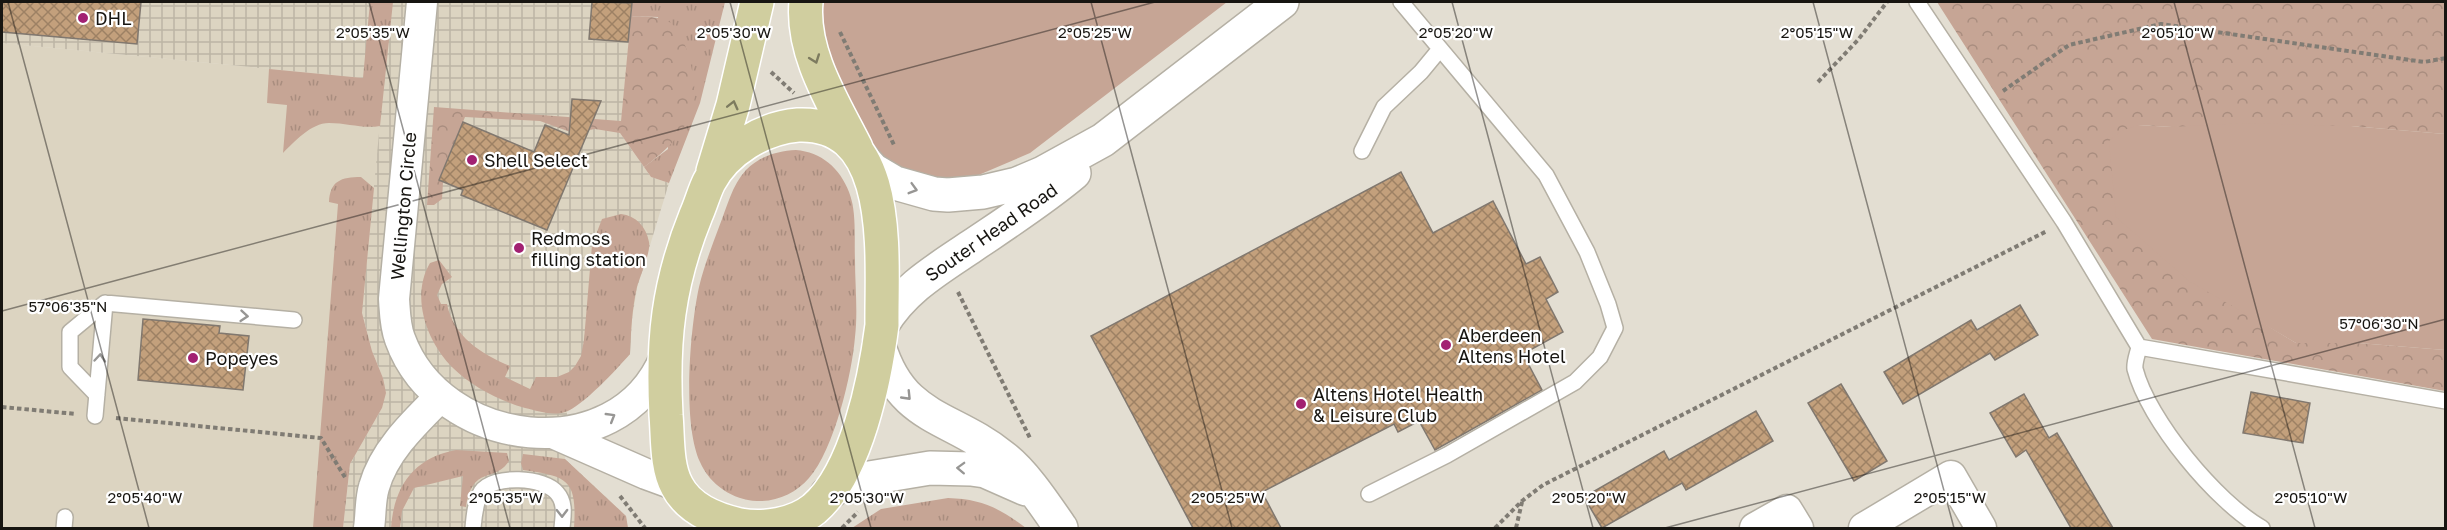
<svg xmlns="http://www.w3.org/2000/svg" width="2447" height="530" font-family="'Golos Text',sans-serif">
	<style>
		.built { fill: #dcd4c1 }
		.industrial { fill: url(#industrial-grid) }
		.grass { fill: url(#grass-tufts) }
		.forest { fill: url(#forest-crowns) }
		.green { fill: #c6a595 }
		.building { fill: url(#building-cross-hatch); stroke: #81786f; stroke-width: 1.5 }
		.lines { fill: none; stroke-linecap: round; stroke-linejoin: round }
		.lane-casing { stroke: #b5b0a4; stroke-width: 18 }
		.street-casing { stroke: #b5b0a4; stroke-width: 33 }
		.secondary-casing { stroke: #b5b0a4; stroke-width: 36 }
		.primary-casing { stroke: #fff; stroke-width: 36 }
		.path { stroke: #807c74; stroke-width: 4; stroke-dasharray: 4.5 3; stroke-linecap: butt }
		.lane { stroke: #fff; stroke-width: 15 }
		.street { stroke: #fff; stroke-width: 30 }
		.secondary { stroke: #fff; stroke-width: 33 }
		.primary { stroke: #d0ce9f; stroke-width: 33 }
		.oneway { stroke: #7d7b5f }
		.oneway2 { stroke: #979694 }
		.ticks { fill: none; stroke: #171511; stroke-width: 1.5; stroke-opacity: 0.45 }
		.poi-dot { fill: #a22172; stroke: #fff; stroke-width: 2 }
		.labels { text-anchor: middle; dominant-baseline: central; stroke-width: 4.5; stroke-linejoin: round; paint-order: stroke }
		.poi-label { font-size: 18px; fill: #171511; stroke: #fff; text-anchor: start }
		.street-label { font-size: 18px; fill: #171511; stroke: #fff }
		.ticks-label { font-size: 15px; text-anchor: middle; fill: #171511; stroke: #fff; stroke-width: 4.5; stroke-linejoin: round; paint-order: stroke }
	</style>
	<defs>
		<pattern id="industrial-grid" width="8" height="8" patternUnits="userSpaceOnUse" patternTransform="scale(1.5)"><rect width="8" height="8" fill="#dcd4c1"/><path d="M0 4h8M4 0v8" fill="none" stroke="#bcb5a5"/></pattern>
		<pattern id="grass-tufts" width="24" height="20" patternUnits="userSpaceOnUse" patternTransform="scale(1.5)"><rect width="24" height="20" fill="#c6a595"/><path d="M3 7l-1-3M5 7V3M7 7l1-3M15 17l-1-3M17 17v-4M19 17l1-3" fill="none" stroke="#a98d7f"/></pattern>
		<pattern id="forest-crowns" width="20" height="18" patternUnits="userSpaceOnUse" patternTransform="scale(1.5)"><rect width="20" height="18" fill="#c6a595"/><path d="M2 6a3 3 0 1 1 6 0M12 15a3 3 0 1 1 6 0" fill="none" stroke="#a98d7f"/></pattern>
		<pattern id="building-cross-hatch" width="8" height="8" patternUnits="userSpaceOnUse" patternTransform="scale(1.5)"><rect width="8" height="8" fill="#c3a07c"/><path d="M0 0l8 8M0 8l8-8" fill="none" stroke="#9d8164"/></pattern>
	</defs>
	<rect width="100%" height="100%" fill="#e3ded2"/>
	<path class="built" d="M2,43L385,80L343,528H2Z"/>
	<path class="industrial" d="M2,2H633L620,133L651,177L669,183L637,288L632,319L630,354L593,391L567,412L565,459L626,516L628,528H343L350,464L382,408L383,378L372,351L362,313L384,80L2,43Z"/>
	<path class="grass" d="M370,2H393L380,126C363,129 347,123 329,123C311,123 294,142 283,153L287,105L267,103L269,69L363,78Z
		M615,2H725L700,103L669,183L651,177L644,167L668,149L658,17L631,16L632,3Z
		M796,150C821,152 840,168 849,192C857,212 854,239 855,260C855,285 858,312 855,337C852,374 834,450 809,478C796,493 777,502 757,501C733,500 710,485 700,462C682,423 690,329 699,287C704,266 712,246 719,227C727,207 732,185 746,170C760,156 777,151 796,150Z
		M361,177L374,188L362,313L372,351L383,378L386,393L382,408L350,464L343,528H313L338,204L329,202C330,181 341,177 361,177Z
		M621,214C636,216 646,226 649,242C651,252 640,276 637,287C632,309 631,331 630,354C618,368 582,407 565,412C552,416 538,411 525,408C500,401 471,386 453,368C427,342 410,297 430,263L439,260L452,277L442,284L437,295L441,304H447C453,336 481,354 510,366L505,377L530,389L536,377H557L569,372L575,366L581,356L584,340L592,245L602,219Z
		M456,450L507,453L509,461C494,484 473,464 466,507L460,506L463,476L414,488L402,511L400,528H391C394,487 413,458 456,450Z
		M523,454L565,459L626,516L628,528H574C577,481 569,476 523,470L521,463Z
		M948,498C982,499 999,508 1026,528H852L881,509Z"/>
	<path class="forest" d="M1937,2H2445V134L2351,126L2172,127L2138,125L2248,314L2296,343H2358L2445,350V391L2152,339Z
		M631,16C645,17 665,15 675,27C688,41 699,89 693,107C685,133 665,152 644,167L620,133L595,129L573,133L540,121L465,117L439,180L443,182L442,199L434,205H427L434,107L621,121Z"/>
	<path class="green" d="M806,2H1227L1030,153L934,194L873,170Z
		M2245,123L2351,126L2445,134V350L2358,343H2296L2189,281L2116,217L2109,141L2121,131L2138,125L2172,127Z"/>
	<path class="building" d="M2,2H141L137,44L2,32Z
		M592,2L632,3L628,42L589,39Z
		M572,99L601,101L547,230L461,195L463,190L439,180L463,122L534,152L545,125L569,135Z
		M1401,172L1433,233L1493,201L1526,264L1540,257L1558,292L1546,299L1563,332L1523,354L1542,390L1435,450L1419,421L1398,432L1394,424L1262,492L1281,528H1193L1091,336Z
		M2020,305L2038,335L1995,360L1990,353L1903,404L1884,372L1971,320L1977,330Z
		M143,319L220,326L219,333L249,336L243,390L138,380Z
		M1841,384L1887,461L1854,481L1808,403Z
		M2251,392L2310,403L2303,443L2243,433Z
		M2024,394L2049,438L2057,433L2113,528H2071L2026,450L2016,457L1990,413Z
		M1756,411L1773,441L1686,490L1682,483L1602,528L1584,497L1664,451L1669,460Z"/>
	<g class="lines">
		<defs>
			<path id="lane" d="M1917,2L2064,222L2139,347L2446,401
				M1362,151L1384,107L1421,72L1440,49
				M2139,347C2138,353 2134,362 2135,369C2148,420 2217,503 2262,528
				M97,395L70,367V332L105,303
				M95,416L105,303L294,320
				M1369,494L1447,455L1575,382L1600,357L1615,328L1608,304L1587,252L1546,175L1401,2
				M64,528L65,517
				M473,528C474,517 475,503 481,492C493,474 545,477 557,493C566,503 563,516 562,528"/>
			<path id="street" d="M422,2L394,299C395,313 395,326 400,339C440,449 617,472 665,357
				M555,434L646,474L676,485
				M369,528C371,515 370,500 374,487C384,451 415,422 440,397
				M1755,528L1787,510L1798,528
				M1864,528L1951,476L1981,528"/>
			<path id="secondary" d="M864,160L873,170L895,183L934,194L948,195L983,192L1017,184L1043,173L1103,140L1282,2
				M882,325C903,289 938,269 972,246C1006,223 1042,200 1074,173
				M879,346C902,421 951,415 1003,457C1025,474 1045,505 1061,528
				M827,494L845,482L930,468L971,469L985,471L1026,489"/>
			<path id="primary" d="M806,2C801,53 834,104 856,148
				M798,125C896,121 881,261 882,325C875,379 857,472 814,509C794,525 764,529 740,525C717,520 689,509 677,486C666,466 668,437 666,415C662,341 668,284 696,215C701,204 704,192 709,182C726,150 763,128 798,125Z
				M713,171L733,105L757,2"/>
		</defs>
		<use href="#lane" class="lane-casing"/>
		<use href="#street" class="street-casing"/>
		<use href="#secondary" class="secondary-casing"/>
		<use href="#primary" class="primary-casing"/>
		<path class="path" d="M840,32L895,147
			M771,72L794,93
			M1818,82L1858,40L1887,2
			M2003,91L2069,45L2161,24L2424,62L2446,58
			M958,292L1030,438
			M2,407L76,414
			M116,418L321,438L346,479
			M620,496L645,528
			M842,528L858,512
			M1495,528L1522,501L1543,485L2047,231
			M1516,528L1522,502"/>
		<use href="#lane" class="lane"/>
		<use href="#street" class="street"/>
		<use href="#secondary" class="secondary"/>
		<use href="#primary" class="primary"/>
	</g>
	<defs><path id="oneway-chevron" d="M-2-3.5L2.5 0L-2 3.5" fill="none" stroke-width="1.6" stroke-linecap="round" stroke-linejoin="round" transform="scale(1.5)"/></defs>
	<g class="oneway">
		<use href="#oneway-chevron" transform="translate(815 59) rotate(70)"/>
		<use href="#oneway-chevron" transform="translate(733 105) rotate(-76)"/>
	</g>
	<g class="oneway2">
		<use href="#oneway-chevron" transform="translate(913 189) rotate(16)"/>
		<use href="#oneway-chevron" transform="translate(244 316) rotate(5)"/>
		<use href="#oneway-chevron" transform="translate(100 358) rotate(-85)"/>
		<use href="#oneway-chevron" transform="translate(907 396) rotate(46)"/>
		<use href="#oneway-chevron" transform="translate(611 417) rotate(-31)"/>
		<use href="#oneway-chevron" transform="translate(961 468) rotate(-178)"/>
		<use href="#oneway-chevron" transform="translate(562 513) rotate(89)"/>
	</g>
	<path class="ticks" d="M8,2L149,528M369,2L510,528M730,2L871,528M1091,2L1232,528M1452,2L1593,528M1813,2L1954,528M2174,2L2315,528M2,311L1155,2M1665,528L2446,319"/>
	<g class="poi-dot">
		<circle cx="83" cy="18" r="6"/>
		<circle cx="472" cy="160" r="6"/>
		<circle cx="519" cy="248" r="6"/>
		<circle cx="1446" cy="345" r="6"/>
		<circle cx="193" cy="358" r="6"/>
		<circle cx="1301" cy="404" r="6"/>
	</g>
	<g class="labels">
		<g class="poi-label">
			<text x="95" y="18">DHL</text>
			<text x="484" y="160">Shell Select</text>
			<text x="531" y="238">Redmoss<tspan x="531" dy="21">filling station</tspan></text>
			<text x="1458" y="335">Aberdeen<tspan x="1458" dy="21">Altens Hotel</tspan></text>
			<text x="205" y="358">Popeyes</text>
			<text x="1313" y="394">Altens Hotel Health<tspan x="1313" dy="21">&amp; Leisure Club</tspan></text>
		</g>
		<g class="street-label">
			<text transform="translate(403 206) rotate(-85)">Wellington Circle</text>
			<text transform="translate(991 232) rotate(-35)">Souter Head Road</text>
		</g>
	</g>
	<g class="ticks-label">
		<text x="373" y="38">2°05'35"W</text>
		<text x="734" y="38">2°05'30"W</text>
		<text x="1095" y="38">2°05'25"W</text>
		<text x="1456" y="38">2°05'20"W</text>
		<text x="1817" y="38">2°05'15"W</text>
		<text x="2178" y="38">2°05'10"W</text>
		<text x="68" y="312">57°06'35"N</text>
		<text x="2379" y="329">57°06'30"N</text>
		<text x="145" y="503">2°05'40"W</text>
		<text x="506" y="503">2°05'35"W</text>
		<text x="867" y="503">2°05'30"W</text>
		<text x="1228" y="503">2°05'25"W</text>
		<text x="1589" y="503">2°05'20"W</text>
		<text x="1950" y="503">2°05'15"W</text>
		<text x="2311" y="503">2°05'10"W</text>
	</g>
	<rect width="2447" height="530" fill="none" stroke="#171511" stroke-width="6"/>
</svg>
